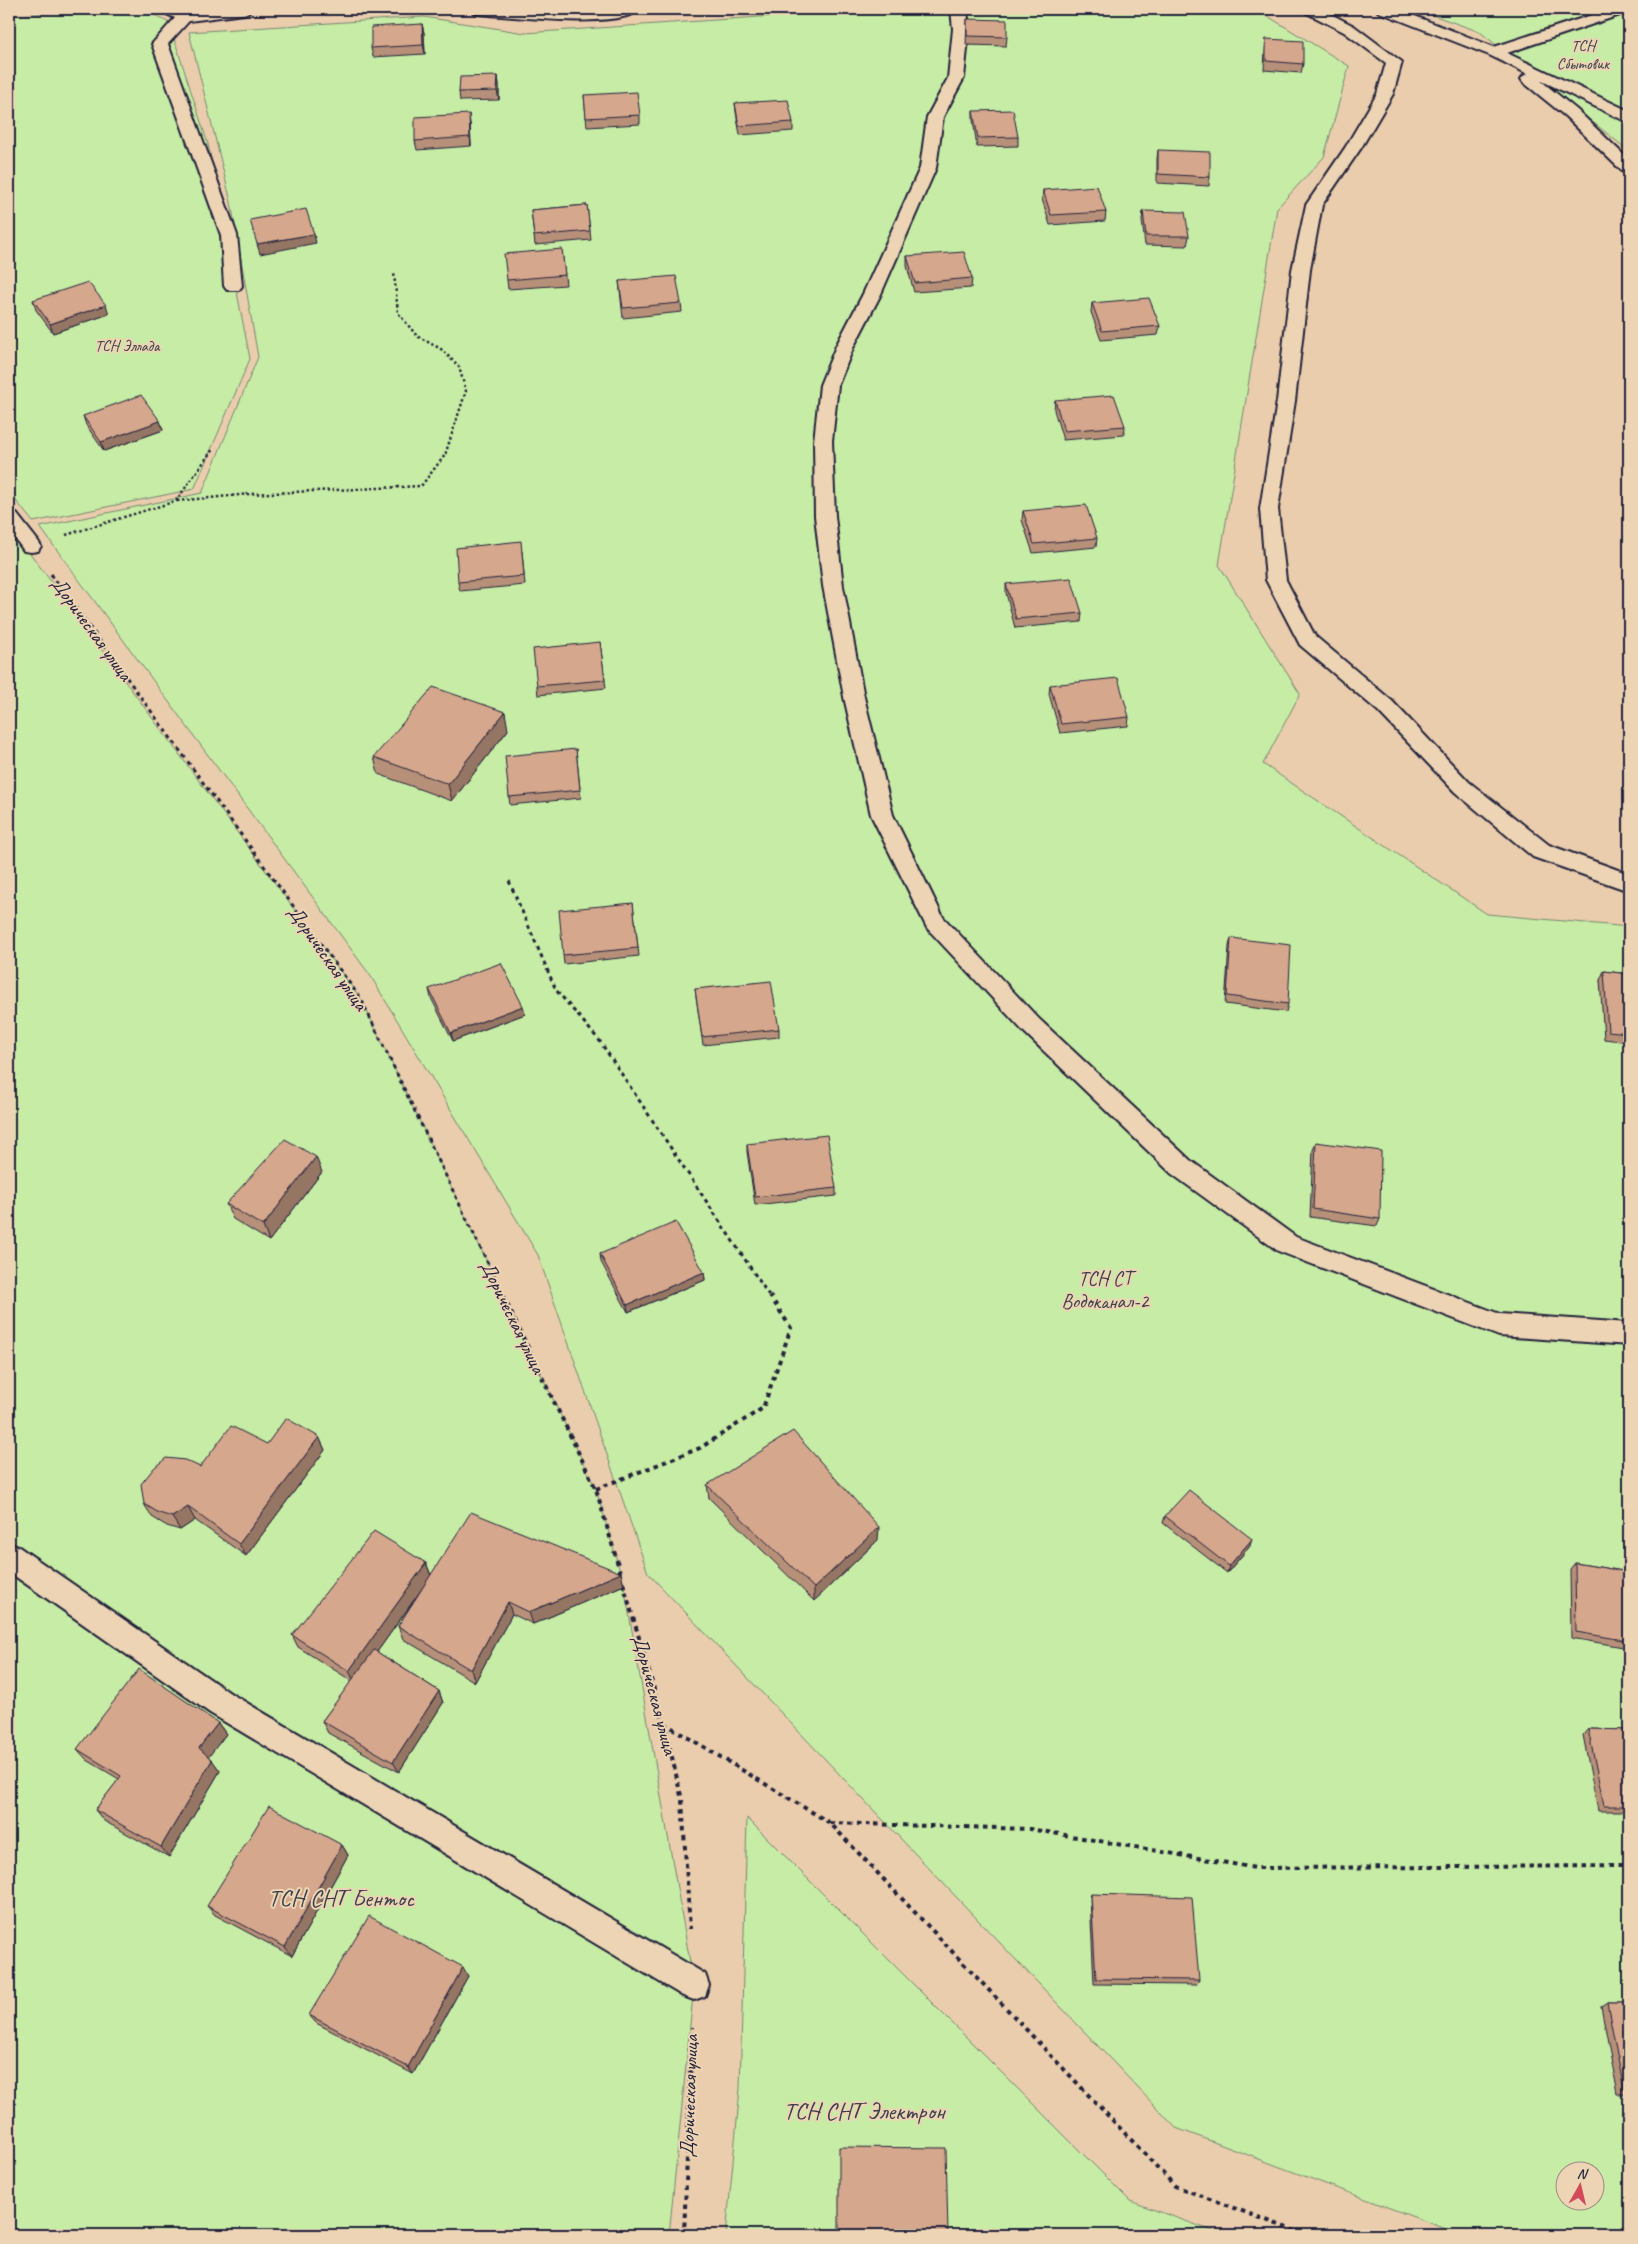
<svg xmlns="http://www.w3.org/2000/svg" width="1638" height="2244" font-family="Caveat,sans-serif">
	<style>
		.green { fill: #c7eca5; stroke: #748770; fill-rule: evenodd }
		.lines { fill: none; stroke-linecap: round; stroke-linejoin: round }
		.service-casing { stroke: #22223b; stroke-width: 4 }
		.path-far2 { stroke: #22223b; stroke-width: 2.5; stroke-dasharray: 2.5 2.5; stroke-linecap: butt }
		.path-far1 { stroke: #22223b; stroke-width: 3; stroke-dasharray: 4 4; stroke-linecap: butt }
		.path { stroke: #22223b; stroke-width: 4; stroke-dasharray: 4.5 4.5; stroke-linecap: butt }
		.service { fill: #ecd4b4; fill-rule: evenodd }
		.wall { fill: #b79079; stroke: #22223b }
		.shaded-wall { fill: #957563; stroke: #22223b }
		.building { fill: #d5a78d; stroke: #22223b }
		.labels { text-anchor: middle; dominant-baseline: central; stroke-width: 4; stroke-linejoin: round; paint-order: stroke }
		.far-park-label { font-size: 16px; fill: #3b404b; stroke: #ecd4b4 }
		.street-label { font-size: 20px; fill: #22223b; stroke: #ecd4b4 }
		.park-label { font-size: 20px; fill: #3b404b; stroke: #ecd4b4 }
		.near-park-label { font-size: 24px; fill: #3b404b; stroke: #ecd4b4 }
	</style>
	<rect width="100%" height="100%" fill="#eacdad"/>
	<filter id="ink" filterUnits="userSpaceOnUse"><feTurbulence type="fractalNoise" baseFrequency=".02" numOctaves="2"/><feDisplacementMap in="SourceGraphic" scale="10" xChannelSelector="R" yChannelSelector="G"/><feConvolveMatrix kernelMatrix="1 2 1 2 8 2 1 2 1" color-interpolation-filters="sRGB"/></filter>
	<g filter="url(#ink)">
		<path class="green" d="M100,9H144L169,23L208,144L250,359L194,489L33,522L9,492V16Z
			M877,9H1256L1349,66L1324,157L1277,208L1219,565L1300,694L1263,764L1487,914L1629,927V2235H1462L1176,2128L648,1573L538,1255L370,975L40,527L202,493L258,357L231,202L189,32L424,17L525,33ZM1566,2172H1596V2202H1566Z
			M1416,9H1629V151L1480,32Z
			M9,525L361,999L596,1489L624,1585L694,1985L669,2235H9Z
			M747,1818L1130,2201L1224,2235H726L740,2089Z"/>
		<g class="lines">
			<defs>
				<path id="service" d="M160,9H179L186,12L212,9H252L249,12L244,14L189,21L168,44L237,235L242,286L239,290H227L224,286L221,235L152,44L175,18L162,12Z
					M470,9H527L559,11L639,9C624,30 505,16 478,14L473,12Z
					M951,9H967L969,29L964,78L943,117L936,168L881,294L854,346L838,385L832,441L835,516L843,586L864,697L893,815L943,917L1039,1019L1190,1160L1296,1237L1500,1314L1629,1323V1345L1499,1336L1278,1251L1172,1174L1023,1031L927,928L924,922L871,815L844,697L823,586L815,516L814,441L820,385L836,346L863,294L920,168L927,117L948,78L953,29Z
					M1303,9H1321L1354,26L1402,62L1393,94L1361,148L1322,205L1310,270L1295,401L1278,509L1286,580L1315,636L1392,701L1469,782L1549,845L1629,874V891L1533,857L1455,792L1378,711L1300,645L1266,580L1260,509L1277,401L1292,270L1306,205L1345,148L1377,94L1386,63L1344,32L1305,12Z
					M1376,9H1397L1494,47L1610,9H1629V12L1507,53L1629,111V122L1623,120L1540,80L1577,110L1629,160V174L1623,172L1565,116L1523,82L1521,79L1523,76L1528,74L1489,55L1379,12Z
					M9,511L16,513L38,541L41,546L38,551L31,552L24,551L9,530Z
					M9,1543L19,1547L230,1693L705,1974L709,1985L705,1996L694,2000L683,1996L210,1713L9,1572Z"/>
			</defs>
			<use href="#service" class="service-casing"/>
			<path class="path-far2" d="M177,501L250,494L421,486L445,455L466,391L459,367L441,349L417,336L398,313L394,273
				M66,535L176,501L213,449"/>
			<path class="path-far1" d="M51,574L361,999L504,1297
				M509,881L556,990L599,1040L770,1297"/>
			<path class="path" d="M503,1296L596,1489L621,1575
				M596,1489L700,1448L763,1408L791,1328L770,1296
				M623,1583L664,1723L682,1800L690,1929
				M664,1723L830,1823L1175,2186L1306,2235
				M830,1823L1030,1829L1256,1868L1629,1866
				M684,2235L692,2027"/>
			<use href="#service" class="service"/>
		</g>
		<path class="wall" d="M967,19L1007,37L1006,46L966,45Z
			M422,24L424,33L425,54L373,57L371,48Z
			M1266,39L1303,64L1301,73L1264,70L1265,48Z
			M498,76L499,85V100L460,101L459,92Z
			M584,95L640,115V124L587,127Z
			M735,103L793,122V131L740,135L736,112Z
			M973,111L1018,137V146L977,147L973,120Z
			M470,123L471,146L417,150L415,141Z
			M1158,150L1210,177L1209,186L1157,183V159Z
			M1043,190L1106,212L1105,221L1050,225L1042,199Z
			M587,205L591,240L535,245L531,210Z
			M1143,211L1189,236L1187,246L1145,245L1142,221Z
			M562,249L566,285L508,289L507,280Z
			M907,256L972,278L971,288L914,292L907,266Z
			M619,281L681,303L682,312L623,318Z
			M33,300L109,314L53,333L36,310Z
			M1092,303L1160,326L1158,335L1101,340L1091,312Z
			M1055,400L1125,426L1124,435L1063,440L1054,410Z
			M83,416L160,421L163,430L104,451L86,425Z
			M1023,511L1097,538L1096,547L1033,553L1022,520Z
			M522,551L525,585L460,591L458,582Z
			M1006,584L1082,613L1081,622L1015,628L1006,593Z
			M600,642L606,688L538,695L537,686Z
			M1050,685L1129,717L1128,726L1060,733L1049,694Z
			M508,730L452,801L378,774L374,757Z
			M576,749L581,798L510,805L509,797Z
			M633,903L639,956L564,964L563,955Z
			M1231,938L1288,1004L1286,1012L1225,1004L1229,946Z
			M1604,971L1629,974V1042L1604,1039L1600,980Z
			M429,989L525,1014L453,1041L431,998Z
			M695,989L779,1029V1037L703,1045Z
			M1316,1142L1380,1219L1377,1226L1310,1217L1313,1150Z
			M747,1144L836,1188V1196L755,1205L747,1152Z
			M322,1172L269,1241L233,1219L226,1204Z
			M600,1254L704,1272L705,1280L628,1312L601,1262Z
			M319,1437L325,1450L246,1556L195,1520L180,1530L167,1526L152,1517L144,1504L200,1467L267,1444Z
			M707,1485L878,1540L814,1601L709,1498Z
			M1165,1516L1250,1546L1227,1573L1163,1523Z
			M426,1563L431,1575L621,1573L624,1585L533,1624L512,1614L475,1682L403,1639L398,1626L422,1589L377,1652L439,1691L443,1703L399,1772L328,1733L322,1721L352,1681L298,1647L292,1635Z
			M1575,1563L1629,1572V1648L1571,1638L1570,1569Z
			M218,1723L226,1734L208,1757L212,1760L220,1771L169,1857L104,1821L95,1810L119,1779L87,1760L77,1749Z
			M1588,1729L1629,1730V1811H1598L1583,1735Z
			M342,1845L348,1855L292,1956L215,1915L207,1906Z
			M1091,1894L1199,1980L1196,1985L1094,1984L1090,1899Z
			M468,1976L413,2074L316,2023L309,2015Z
			M1607,2002H1629V2094H1618L1601,2006Z"/>
		<path class="shaded-wall" d="M422,24L424,33L425,54L423,45Z
			M498,76L499,85V100L497,91Z
			M469,114L470,123L471,146L470,137Z
			M314,234L316,243L260,254L257,244Z
			M106,305L109,314L53,333L50,324Z
			M160,421L163,430L104,451L101,442Z
			M505,712L508,730L452,801L448,784Z
			M523,1006L525,1014L453,1041L451,1033Z
			M316,1157L322,1172L269,1241L263,1226Z
			M704,1272L705,1280L628,1312L627,1305Z
			M319,1437L325,1450L246,1556L239,1544Z
			M188,1507L195,1520L180,1530L172,1517Z
			M879,1527L878,1540L814,1601V1588Z
			M1252,1539L1250,1546L1227,1573L1229,1566Z
			M426,1563L431,1576L355,1683L349,1671Z
			M621,1573L624,1585L533,1624L529,1612Z
			M508,1602L512,1614L475,1682L471,1670Z
			M439,1691L443,1703L399,1772L393,1762Z
			M218,1723L226,1734L207,1759L199,1748Z
			M212,1760L220,1771L169,1857L161,1847Z
			M342,1845L348,1855L292,1956L285,1947Z
			M463,1967L468,1976L413,2074L408,2067Z"/>
		<path class="building" d="M967,19L1007,20V37L967,36Z
			M422,24L423,45L371,48V27Z
			M1266,39L1303,41V64L1266,61Z
			M498,76L497,91L459,92L460,77Z
			M637,92L640,115L586,118L584,95Z
			M788,100L793,122L739,126L735,103Z
			M1013,110L1018,137L978,138L973,111Z
			M469,114L470,137L415,141V117Z
			M1158,150L1210,152V177L1158,174Z
			M1097,186L1106,212L1051,215L1043,190Z
			M587,205L590,231L534,236L531,210Z
			M306,209L314,234L257,244L250,220Z
			M1143,211L1185,212L1189,236H1146Z
			M562,249L565,275L507,280L504,254Z
			M964,252L972,278L915,283L907,256Z
			M676,276L681,303L623,308L619,281Z
			M88,282L106,305L50,324L33,300Z
			M1149,298L1160,326L1102,331L1092,303Z
			M141,395L160,421L101,442L83,416Z
			M1114,395L1125,426L1064,431L1055,400Z
			M1086,505L1097,538L1034,544L1023,511Z
			M521,541L524,576L458,582L456,548Z
			M1071,578L1082,613L1016,619L1006,584Z
			M600,642L605,680L537,686L533,649Z
			M1118,678L1129,717L1061,724L1050,685Z
			M433,687L505,712L448,784L374,757Z
			M576,749L580,790L509,797L505,756Z
			M633,903L638,948L563,955L559,910Z
			M1231,938L1291,945L1288,1004L1227,996Z
			M501,963L523,1006L451,1033L429,989Z
			M1604,971L1629,974V1033L1608,1031Z
			M771,981L779,1029L702,1037L695,989Z
			M827,1135L836,1188L755,1197L747,1144Z
			M285,1139L316,1157L263,1226L226,1204Z
			M1316,1142L1381,1151L1380,1219L1313,1209Z
			M676,1222L704,1272L627,1305L600,1254Z
			M286,1418L319,1437L239,1544L188,1507L172,1517L159,1513L144,1504L141,1484L154,1468L166,1458L185,1460L200,1467L231,1426L267,1444Z
			M793,1431L879,1527L814,1588L707,1485Z
			M1189,1490L1252,1539L1229,1566L1165,1516Z
			M471,1512L621,1573L529,1612L508,1602L471,1670L398,1626Z
			M374,1531L426,1563L349,1671L292,1635Z
			M1575,1563L1629,1572V1641L1576,1632Z
			M374,1650L439,1691L393,1762L322,1721Z
			M139,1669L218,1723L199,1748L212,1760L161,1847L95,1810L121,1776L77,1749Z
			M1588,1729L1629,1730V1806H1604Z
			M269,1806L342,1845L285,1947L207,1906Z
			M1091,1894L1192,1897L1199,1980L1096,1979Z
			M369,1916L463,1967L408,2067L309,2015Z
			M1607,2002H1629V2090H1624Z
			M839,2147L946,2148L948,2235H839Z"/>
	</g>
	<g class="labels">
		<g class="far-park-label">
			<text x="1583" y="46">ТСН<tspan x="1583" dy="18">Сбытовик</tspan></text>
			<text x="127" y="346">ТСН Эллада</text>
		</g>
		<g class="street-label">
			<text transform="translate(92 629) rotate(54)">Дорическая улица</text>
			<text transform="translate(328 958) rotate(55)">Дорическая улица</text>
			<text transform="translate(513 1317) rotate(64)">Дорическая улица</text>
			<text transform="translate(655 1695) rotate(75)">Дорическая улица</text>
			<text transform="translate(689 2096) rotate(-88)">Дорическая улица</text>
		</g>
		<g class="park-label">
			<text x="1105" y="1278">ТСН СТ<tspan x="1105" dy="23">Водоканал-2</tspan></text>
		</g>
		<g class="near-park-label">
			<text x="341" y="1898">ТСН СНТ Бентос</text>
			<text x="864" y="2111">ТСН СНТ Электрон</text>
		</g>
	</g>
	<rect width="1638" height="2244" fill="none" stroke="#ecd4b4" stroke-width="30"/>
	<rect x="15" y="15" width="1608" height="2214" fill="none" stroke="#22223b" stroke-width="2" filter="url(#ink)"/>
	<g transform="translate(1580 2186) rotate(8)"><circle r="24" fill="#ecd4b4" stroke="#9b8d84"/>
	<path d="M0-4L9 19L0 12L-9 19Z" fill="#d1495b"/>
	<text y="-8" font-size="14" font-weight="bold" text-anchor="middle" fill="#22223b">N</text>
	</g>
</svg>
